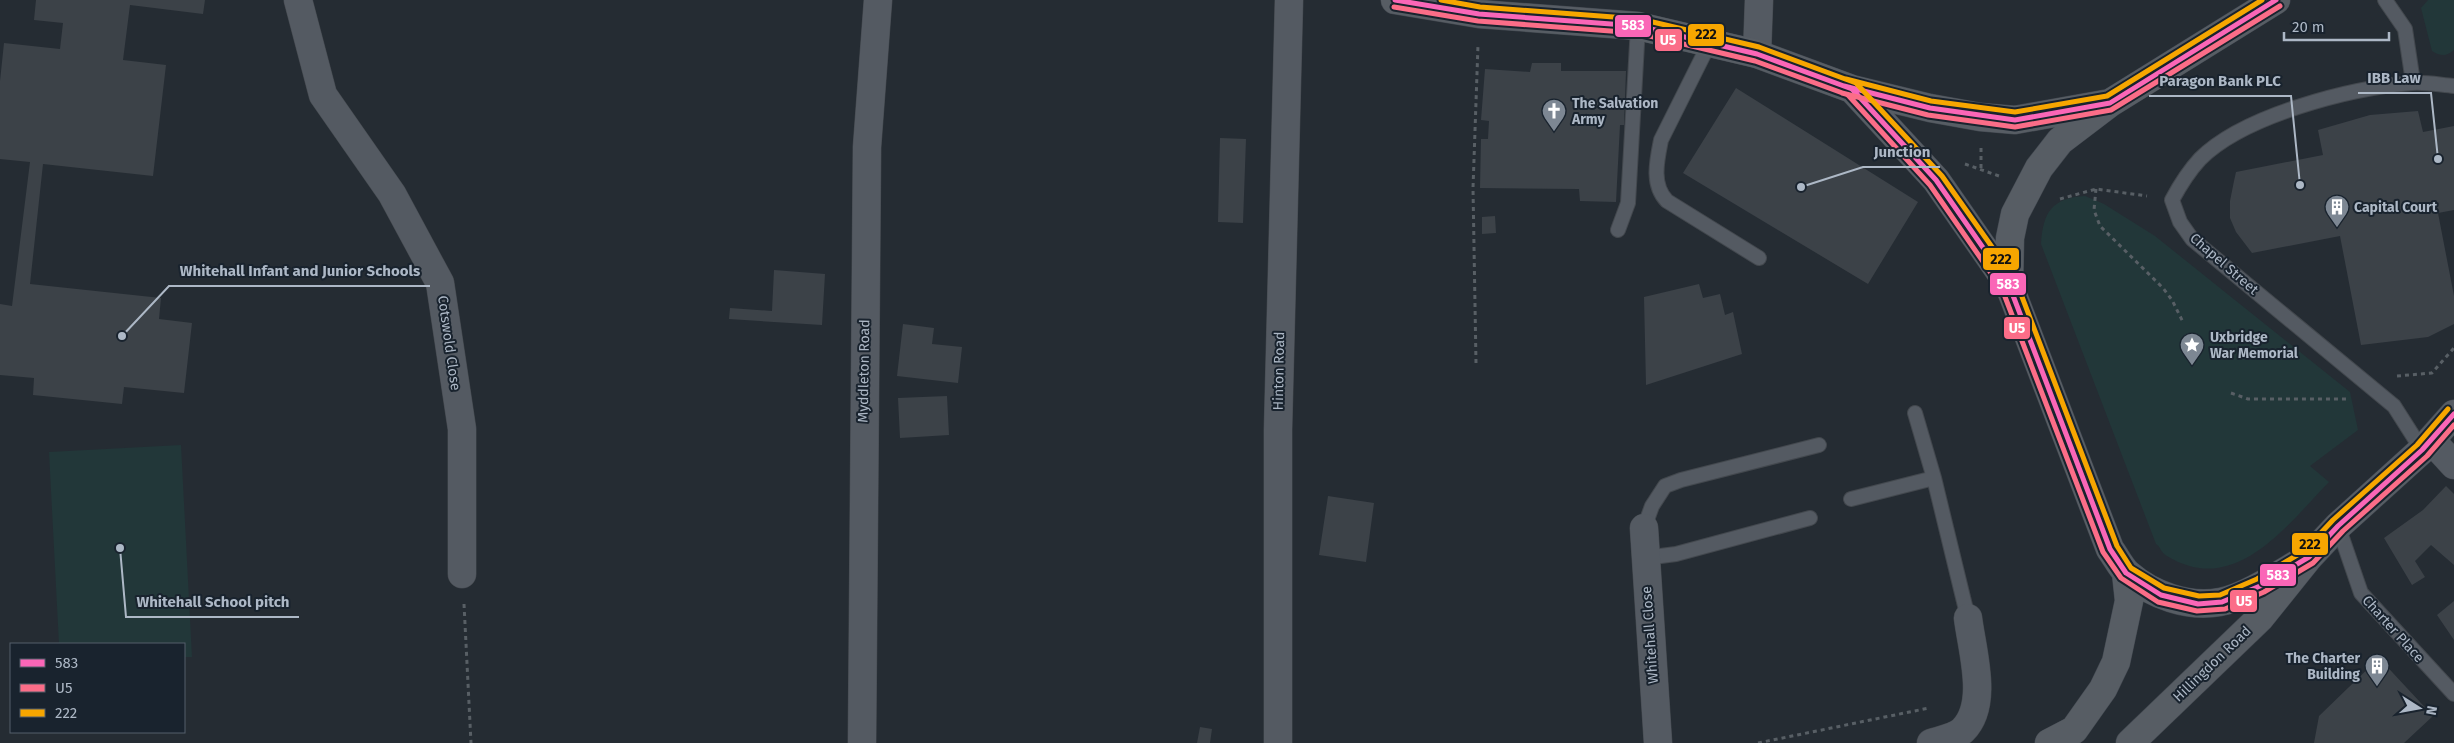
<svg xmlns="http://www.w3.org/2000/svg" width="2454" height="743" font-family="'Fira Sans',sans-serif">
	<style>
		.green { fill: #223739 }
		.building { fill: #3c4248 }
		.lines { fill: none; stroke-linecap: round; stroke-linejoin: round }
		.lane-casing { stroke: #43484e; stroke-width: 16 }
		.street-casing { stroke: #43484e; stroke-width: 29 }
		.primary-casing { stroke: #424850; stroke-width: 29 }
		.path { stroke: #585f65; stroke-width: 3; stroke-dasharray: 4 4; stroke-linecap: butt }
		.lane { stroke: #545a62; stroke-width: 14 }
		.street { stroke: #545a62; stroke-width: 28 }
		.primary { stroke: #575d64; stroke-width: 28 }
		.bus-1-casing { stroke: #19232e; stroke-width: 9 }
		.bus-2-casing { stroke: #19232e; stroke-width: 9 }
		.bus-3-casing { stroke: #19232e; stroke-width: 9 }
		.bus-1 { stroke: #fa66b7; stroke-width: 5 }
		.bus-2 { stroke: #fb6d88; stroke-width: 5 }
		.bus-3 { stroke: #f7a600; stroke-width: 5 }
		.labels { text-anchor: middle; dominant-baseline: central; stroke-width: 4; stroke-linejoin: round; paint-order: stroke }
		.poi-label { font-size: 14px; font-weight: bold; fill: #adb8c6; stroke: #19232e; text-anchor: start }
		.street-label { font-size: 14px; fill: #adb8c6; stroke: #19232e }
		.leader { fill: none; stroke: #adb8c6; stroke-width: 2 }
		.callout-dot { fill: #adb8c6; stroke: #19232e; stroke-width: 2 }
		.callout-label { font-size: 15px; text-anchor: middle; font-weight: bold; fill: #adb8c6; stroke: #19232e; stroke-width: 4; stroke-linejoin: round; paint-order: stroke }
		.line-badge { stroke: #19232e; stroke-width: 2 }
		.badge-label { font-size: 14px; text-anchor: middle; font-weight: bold; fill: #fff }
		.pale-badge-label { font-size: 14px; text-anchor: middle; font-weight: bold; fill: #111 }
	</style>
	<rect width="100%" height="100%" fill="#252c33"/>
	<path class="green" d="M2428,0H2454V50C2446,57 2440,56 2432,51L2421,8Z
		M2085,196L2104,204L2155,236L2350,392L2358,430L2310,466L2329,482C2287,525 2235,598 2167,556C2160,552 2161,547 2156,544L2041,244C2043,212 2052,198 2085,196Z
		M181,445L192,657H184V644H59L49,452Z"/>
	<path class="building" d="M36,0H205L203,14L130,5L123,60L166,65L153,176L43,164L30,284L161,298L159,319L192,323L184,393L124,387L122,404L33,395L34,378L0,375V304L12,306L30,162L0,159V81L4,43L60,49L63,23L34,20Z
		M1532,63H1561V71H1626L1624,125H1620L1616,202L1580,201L1579,189L1480,188L1481,139H1488L1489,121L1481,120L1485,69L1530,72Z
		M1736,88L1918,202L1868,284L1683,173Z
		M2418,111L2423,132L2454,126V210L2438,213L2454,296V324L2428,337L2361,345L2340,236L2252,253L2236,232L2230,218V201L2234,181L2236,172L2323,155L2318,130L2370,115Z
		M1220,138L1246,139L1243,223L1218,222Z
		M1495,216L1496,233L1482,234V217Z
		M774,270L825,274L822,325L729,319L730,308L772,311Z
		M1699,284L1703,298L1720,294L1725,315L1733,312L1742,354L1646,385L1644,297Z
		M903,324L934,328L932,344L962,347L958,383L897,376Z
		M947,396L949,435L900,438L898,398Z
		M2446,486L2454,494V565L2431,545L2415,561L2425,577L2412,585L2384,538L2423,510Z
		M1328,496L1374,503L1366,562L1319,555Z
		M2454,601V640L2437,615Z
		M2379,658L2433,716L2404,743H2314L2319,716Z
		M1200,727L1212,729L1210,743H1197Z"/>
	<g class="lines">
		<defs>
			<path id="lane" d="M2385,0L2405,29L2413,82
				M1710,42L1661,140C1657,160 1651,185 1667,201L1759,258
				M1618,230L1628,203L1638,26
				M1915,413L1934,478L1968,618
				M2422,450L2394,406L2192,239L2180,222L2172,200C2180,185 2188,172 2200,159C2244,115 2351,88 2412,83C2426,82 2441,85 2454,86
				M1851,499L1934,478
				M2338,526L2361,593L2454,694
				M1644,528L1652,506L1665,486L1681,480L1819,445
				M1645,558L1676,554L1810,518"/>
			<path id="street" d="M298,0L323,95L392,194L440,283L462,429V574
				M1757,54L1759,0
				M2431,440L2454,465
				M1644,528L1658,743
				M862,743L867,147L878,0
				M1278,743V430L1289,0
				M1931,743C1940,740 1956,737 1963,730C1989,704 1972,651 1968,618"/>
			<path id="primary" d="M1395,0L1479,14L1638,26L1757,54L1852,89L1930,108L1980,117L2015,120L2110,103
				M1852,89L1936,180L2009,285L2110,549C2116,557 2121,568 2128,574C2152,595 2188,608 2220,602C2246,598 2286,570 2309,557
				M2009,285L2010,238L2015,214L2039,168L2060,141L2110,103L2276,0
				M2049,743L2074,730L2103,689L2116,662L2129,601L2126,573
				M2130,743L2260,618L2309,557L2338,526L2422,450L2454,414"/>
		</defs>
		<use href="#lane" class="lane-casing"/>
		<use href="#street" class="street-casing"/>
		<use href="#primary" class="primary-casing"/>
		<path class="path" d="M1981,148V170
			M1965,164L1999,176
			M2096,189L2094,210L2100,226L2163,288L2172,300L2183,322
			M2060,199L2096,189L2147,196
			M1476,363L1473,188L1478,45
			M2397,376L2432,373L2454,348
			M2231,393L2248,399H2346
			M464,604L471,743
			M1758,743L1929,708"/>
		<use href="#lane" class="lane"/>
		<use href="#street" class="street"/>
		<use href="#primary" class="primary"/>
		<defs>
			<path id="bus-1" d="M1395,0L1479,14L1638,26L1757,54L1852,89L1936,180L2009,285L2110,549L2126,573L2161,595L2198,604L2222,602L2260,586L2309,557L2338,526L2422,450L2454,414
				M1844,86L1930,108L2015,120L2110,103L2276,0"/>
			<path id="bus-2" d="M1394,7L1478,21L1637,33L1755,61L1848,95L1930,185L2002,289L2103,552L2121,578L2158,602L2197,611L2225,609L2264,592L2313,563L2343,531L2427,456L2454,425
				M1842,93L1928,115L2015,127L2111,110L2280,6"/>
			<path id="bus-3" d="M1441,0L1480,7L1640,19L1759,47L1856,83L1942,176L2016,281L2117,546L2131,568L2164,588L2199,596L2220,595L2257,579L2304,551L2333,520L2417,445L2448,409
				M1846,79L1931,101L2015,112L2107,96L2262,0"/>
		</defs>
		<use href="#bus-1" class="bus-1-casing"/>
		<use href="#bus-2" class="bus-2-casing"/>
		<use href="#bus-3" class="bus-3-casing"/>
		<use href="#bus-1" class="bus-1"/>
		<use href="#bus-2" class="bus-2"/>
		<use href="#bus-3" class="bus-3"/>
	</g>
	<defs>
		<symbol id="church-pin" viewBox="-11 -11 22 30"><path d="M0 17L-7.5 6A9.5 9.5 0 1 1 7.5 6Z" fill="#7d8793" stroke="#19232e"/><path d="M-1.2-6h2.4v3.5h3.3v2.4h-3.3V6h-2.4V-.1h-3.3v-2.4h3.3Z" fill="#fff"/></symbol>
		<symbol id="building-pin" viewBox="-11 -11 22 30"><path d="M0 17L-7.5 6A9.5 9.5 0 1 1 7.5 6Z" fill="#7d8793" stroke="#19232e"/><path d="M-4-6H4V6H1V3H-1V6H-4ZM-2.5-4.3h1.7v1.8h-1.7ZM.8-4.3h1.7v1.8H.8ZM-2.5-1h1.7V.8h-1.7ZM.8-1h1.7V.8H.8Z" fill="#fff"/></symbol>
		<symbol id="sight-pin" viewBox="-11 -11 22 30"><path d="M0 17L-7.5 6A9.5 9.5 0 1 1 7.5 6Z" fill="#7d8793" stroke="#19232e"/><path d="M0-6L1.8-2.2L6-1.7L2.9 1.2L3.7 5.4L0 3.3L-3.7 5.4L-2.9 1.2L-6-1.7L-1.8-2.2Z" fill="#fff"/></symbol>
	</defs>
	<g fill-rule="evenodd">
		<use href="#church-pin" x="1540" y="97" width="28" height="38"/>
		<use href="#building-pin" x="2323" y="193" width="28" height="38"/>
		<use href="#sight-pin" x="2178" y="331" width="28" height="38"/>
		<use href="#building-pin" x="2363" y="652" width="28" height="38"/>
	</g>
	<g class="labels">
		<g class="poi-label">
			<text x="1572" y="103">The Salvation<tspan x="1572" dy="16">Army</tspan></text>
			<text x="2354" y="207">Capital Court</text>
			<text x="2210" y="337">Uxbridge<tspan x="2210" dy="16">War Memorial</tspan></text>
			<text x="2360" y="658" text-anchor="end">The Charter<tspan x="2360" dy="16">Building</tspan></text>
		</g>
		<g class="street-label">
			<text transform="translate(2224 264) rotate(41)">Chapel Street</text>
			<text transform="translate(449 343) rotate(82)">Cotswold Close</text>
			<text transform="translate(864 371) rotate(-89)">Myddleton Road</text>
			<text transform="translate(1279 371) rotate(-89)">Hinton Road</text>
			<text transform="translate(2393 629) rotate(48)">Charter Place</text>
			<text transform="translate(1650 635) rotate(-94)">Whitehall Close</text>
			<text transform="translate(2212 664) rotate(-44)">Hillingdon Road</text>
		</g>
	</g>
	<path class="leader" d="M2438 159L2431 93H2358M2300 185L2291 96H2149M1801 187L1863 167H1940M122 336L169 286H430M120 548L126 617H299"/>
	<g class="callout-dot">
		<circle cx="2438" cy="159" r="5"/>
		<circle cx="2300" cy="185" r="5"/>
		<circle cx="1801" cy="187" r="5"/>
		<circle cx="122" cy="336" r="5"/>
		<circle cx="120" cy="548" r="5"/>
	</g>
	<g class="callout-label">
		<text x="2394" y="83">IBB Law</text>
		<text x="2220" y="86">Paragon Bank PLC</text>
		<text x="1902" y="157">Junction</text>
		<text x="300" y="276">Whitehall Infant and Junior Schools</text>
		<text x="213" y="607">Whitehall School pitch</text>
	</g>
	<g class="line-badge">
		<rect x="1614" y="14" width="38" height="24" rx="5" fill="#fa66b7"/>
		<rect x="1687" y="23" width="38" height="24" rx="5" fill="#f7a600"/>
		<rect x="1654" y="28" width="29" height="24" rx="5" fill="#fb6d88"/>
		<rect x="1982" y="247" width="38" height="24" rx="5" fill="#f7a600"/>
		<rect x="1989" y="272" width="38" height="24" rx="5" fill="#fa66b7"/>
		<rect x="2003" y="316" width="28" height="24" rx="5" fill="#fb6d88"/>
		<rect x="2291" y="532" width="38" height="24" rx="5" fill="#f7a600"/>
		<rect x="2259" y="563" width="38" height="24" rx="5" fill="#fa66b7"/>
		<rect x="2229" y="589" width="29" height="24" rx="5" fill="#fb6d88"/>
	</g>
	<g class="badge-label">
		<text x="1633" y="30">583</text>
		<text x="1668" y="45">U5</text>
		<text x="2008" y="289">583</text>
		<text x="2017" y="333">U5</text>
		<text x="2278" y="580">583</text>
		<text x="2244" y="606">U5</text>
	</g>
	<g class="pale-badge-label">
		<text x="1706" y="39">222</text>
		<text x="2001" y="264">222</text>
		<text x="2310" y="549">222</text>
	</g>
	<rect x="10" y="643" width="175" height="90" fill="#19232e" stroke="#545f6b"/>
	<rect x="20" y="659" width="25" height="8" fill="#fa66b7" stroke="#545f6b"/>
	<text x="55" y="668" font-size="15" fill="#adb8c6">583</text>
	<rect x="20" y="684" width="25" height="8" fill="#fb6d88" stroke="#545f6b"/>
	<text x="55" y="693" font-size="15" fill="#adb8c6">U5</text>
	<rect x="20" y="709" width="25" height="8" fill="#f7a600" stroke="#545f6b"/>
	<text x="55" y="718" font-size="15" fill="#adb8c6">222</text>
	<g transform="translate(2419 708) rotate(101)" stroke="#19232e" stroke-width="4" paint-order="stroke">
	<path d="M0-4L9 19L0 12L-9 19Z" fill="#adb8c6"/>
	<text y="-8" font-size="14" font-weight="bold" text-anchor="middle" fill="#adb8c6">N</text>
	</g>
	<path d="M2284 32v8h105v-8" fill="none" stroke="#adb8c6" stroke-width="2.5"/>
	<text x="2292" y="32" font-size="15" fill="#adb8c6" stroke="#19232e" stroke-width="4" paint-order="stroke">20 m</text>
</svg>
